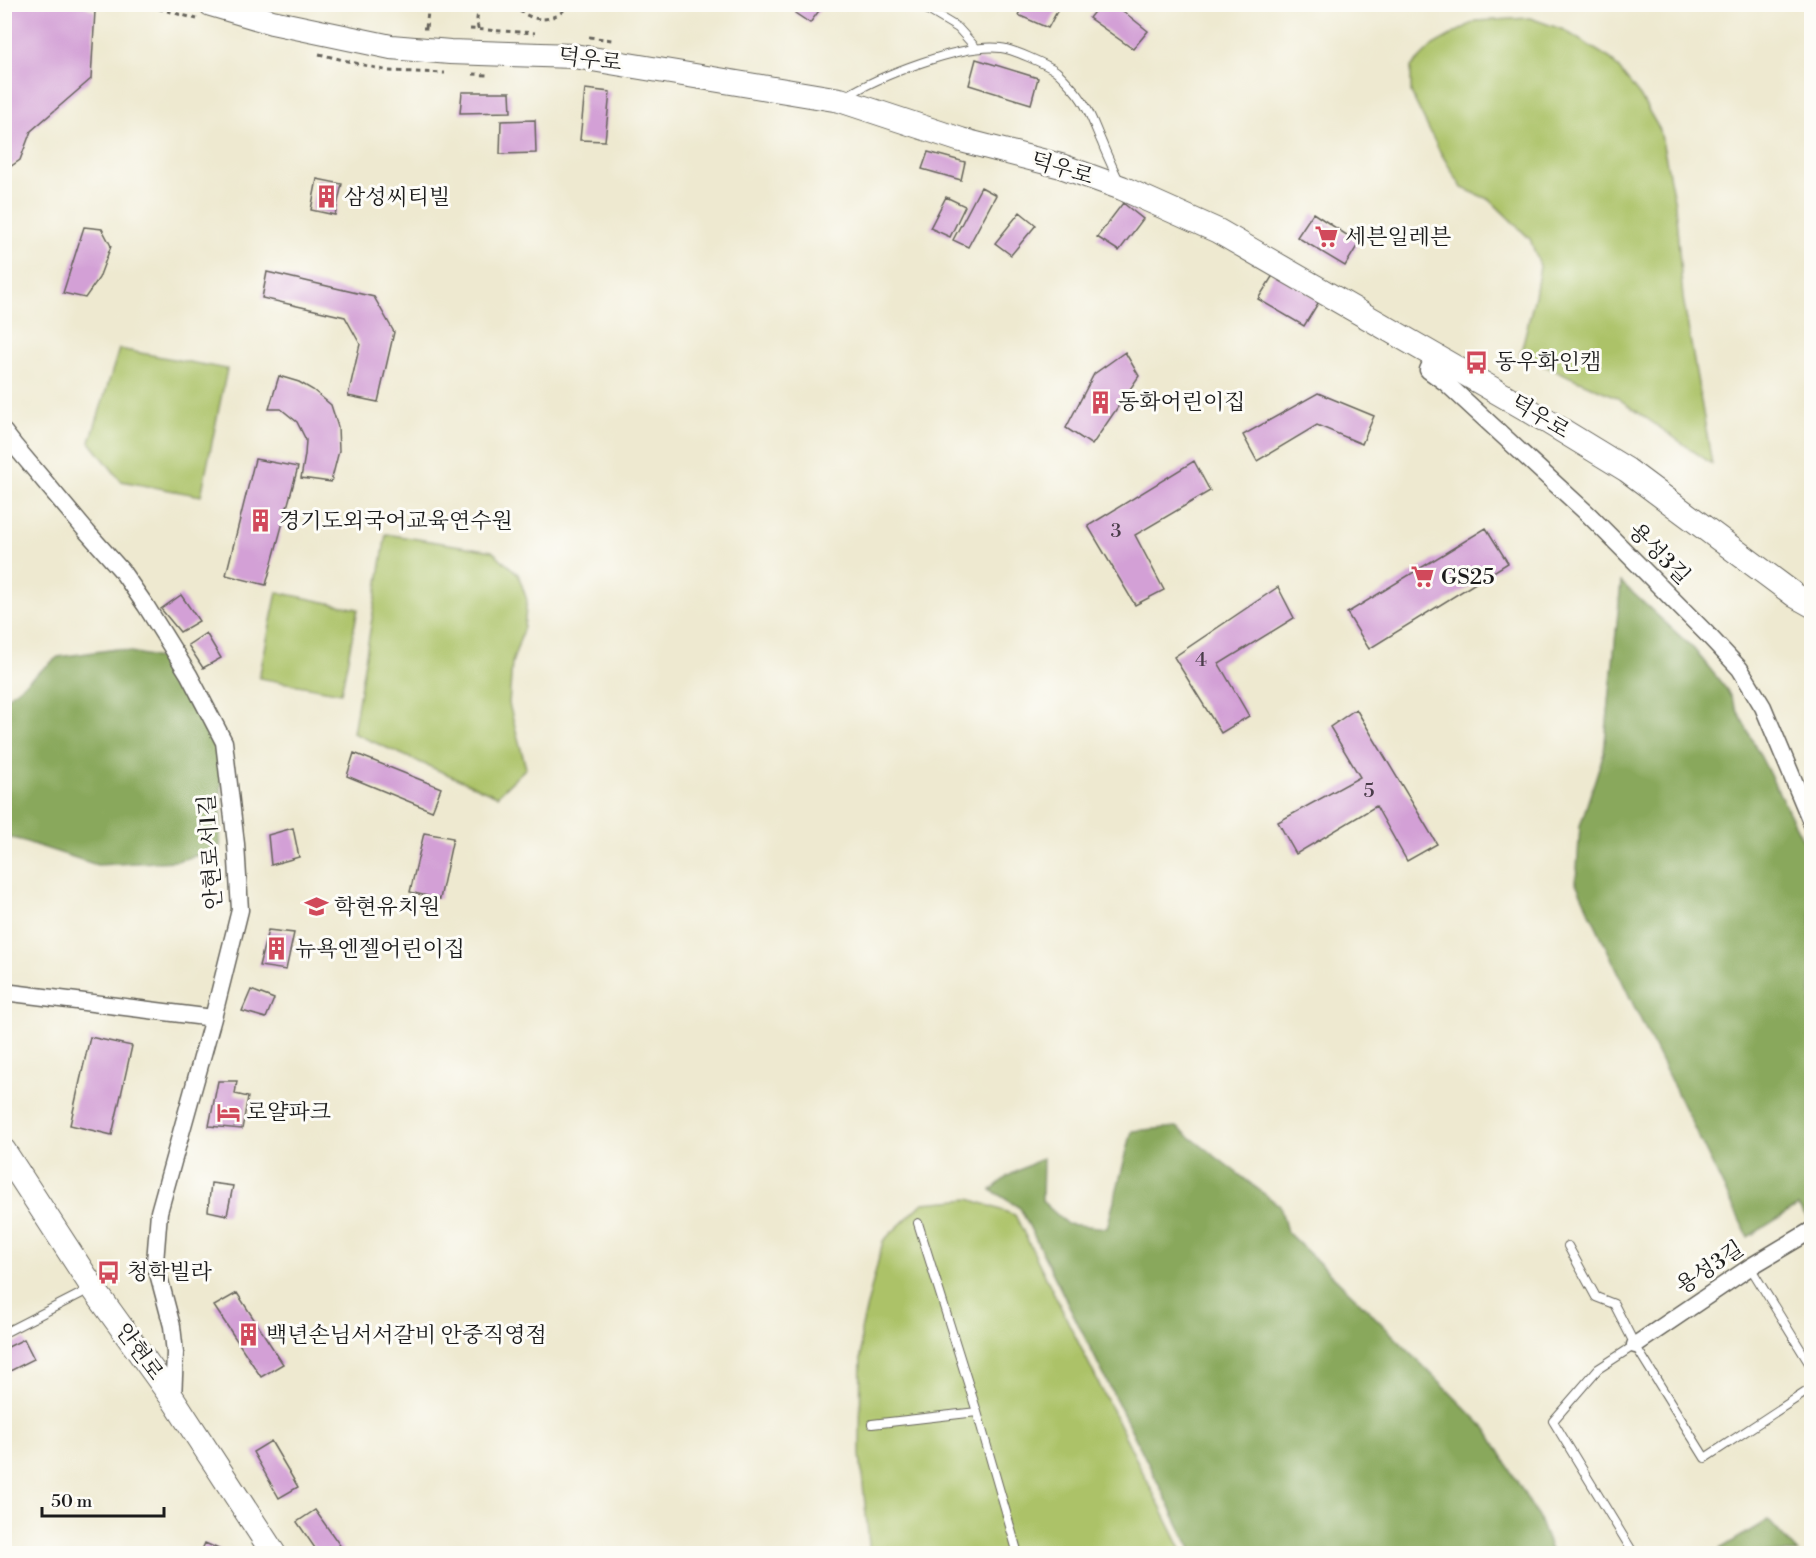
<svg xmlns="http://www.w3.org/2000/svg" width="1816" height="1558" font-family="'Libre Bodoni','Noto Serif KR',serif">
	<style>
		.green { fill: #acc267; stroke: #646f42; stroke-width: 1.5 }
		.forest { fill: #89a85c; stroke: #52623c; stroke-width: 1.5 }
		.building { fill: #d3a0d6 }
		.lines { fill: none; stroke-linecap: round; stroke-linejoin: round }
		.lane-casing { stroke: #66645b; stroke-width: 10 }
		.street-casing { stroke: #66645b; stroke-width: 19 }
		.secondary-casing { stroke: #66645b; stroke-width: 26 }
		.path { stroke: #66645b; stroke-width: 3; stroke-dasharray: 4.5 4.5; stroke-linecap: butt }
		.lane { stroke: #fff; stroke-width: 8 }
		.street { stroke: #fff; stroke-width: 16 }
		.secondary { stroke: #fff; stroke-width: 24 }
		.labels { text-anchor: middle; dominant-baseline: central; stroke-width: 6; stroke-linejoin: round; paint-order: stroke }
		.number-label { font-size: 20px; fill: #4a3d4a }
		.street-label { font-size: 22px; fill: #1c1c1c; stroke: #fdfcf7 }
		.poi-label { font-size: 22px; fill: #1c1c1c; stroke: #fdfcf7; text-anchor: start }
	</style>
	<rect width="100%" height="100%" fill="#fdfcf7"/>
	<filter id="ink" filterUnits="userSpaceOnUse"><feTurbulence type="fractalNoise" baseFrequency=".0167" numOctaves="2"/><feDisplacementMap in="SourceGraphic" scale="12" xChannelSelector="R" yChannelSelector="G"/><feConvolveMatrix kernelMatrix="1 2 1 2 8 2 1 2 1" color-interpolation-filters="sRGB"/></filter>
	<filter id="wash" filterUnits="userSpaceOnUse"><feTurbulence type="fractalNoise" baseFrequency=".008" numOctaves="4" result="noise"/><feDisplacementMap in="SourceGraphic" scale="24" xChannelSelector="R" yChannelSelector="G"/><feGaussianBlur stdDeviation="1.35" result="paint"/><feColorMatrix in="noise" values="0 0 0 0 0 0 0 0 0 0 0 0 0 0 0 0 0 1.4 0 .05"/><feComposite in="paint" operator="in"/></filter>
	<g filter="url(#wash)">
		<rect width="100%" height="100%" fill="#eee9d0"/>
		<path class="green" d="M1530,18L1564,30L1611,59L1640,96L1660,130L1675,204L1683,298L1712,464L1616,397L1520,355L1535,296L1540,266L1530,239L1490,200L1462,188L1439,150L1411,93V67L1433,45L1476,21Z
			M119,349L227,369L201,496L121,481L90,442Z
			M386,534L492,551L518,574L527,600L524,627L512,663L509,704L526,768L497,796L353,733Z
			M277,592L358,609L341,693L259,678Z
			M970,1199L1015,1215L1183,1553L870,1554L860,1455L861,1330L883,1241L923,1203Z"/>
		<path class="forest" d="M1621,582L1694,649L1727,690L1811,856V1223L1798,1206L1748,1237L1633,1004L1576,883L1580,826L1604,752Z
			M117,649L164,659L180,678L222,759L220,849L177,861L97,865L17,839L5,837V699L58,657Z
			M1177,1127L1280,1206L1287,1232L1358,1300L1487,1430L1539,1519L1552,1553H1193L1020,1208L991,1190L1008,1176L1043,1158L1042,1201L1067,1224L1107,1228L1132,1131Z
			M1768,1520L1798,1553H1719L1720,1549Z"/>
		<g id="blocks">
			<path class="building" d="M4,4H80L95,11L91,79L31,131L20,160L4,171Z
				M800,4H824L810,23L795,13Z
				M1024,4H1061L1048,28L1018,15Z
				M1100,4H1114L1148,31L1133,49L1089,18Z
				M976,59L1038,78L1031,104L969,85Z
				M585,89L610,92L605,141L580,140Z
				M462,92H510L511,112L460,113Z
				M535,120L536,153L500,154L501,121Z
				M928,152L965,162L961,180L922,169Z
				M317,179L342,184L335,215L311,210Z
				M981,187L996,195L968,247L953,240Z
				M946,197L965,206L950,237L930,228Z
				M1123,203L1143,219L1119,251L1097,237Z
				M1020,212L1036,225L1011,255L995,243Z
				M1313,213L1359,243L1345,266L1297,237Z
				M84,227L102,229L111,246L99,278L85,298L63,293Z
				M267,272L374,297L394,332L378,402L348,396L360,344L345,317L262,298Z
				M1275,272L1320,300L1304,326L1258,299Z
				M1125,352L1139,376L1092,445L1066,428L1094,374Z
				M279,376L299,382L313,390L331,405L338,427L339,451L331,482L301,478L305,455L306,440L297,422L281,409H269Z
				M1318,393L1374,416L1362,444L1317,425L1257,461L1243,435Z
				M255,459L298,467L266,585L226,575Z
				M1194,461L1210,491L1135,535L1164,590L1135,605L1088,526Z
				M1486,528L1508,563L1369,649L1347,613Z
				M1278,587L1294,618L1219,664L1249,716L1221,733L1174,657Z
				M181,595L199,621L180,632L161,609Z
				M206,633L221,658L203,668L188,645Z
				M1356,709L1437,844L1407,861L1376,806L1296,854L1278,822L1360,777L1330,727Z
				M354,753L441,788L432,811L347,776Z
				M293,828L299,857L271,865L268,835Z
				M424,833L453,838L440,899L410,892Z
				M268,930L294,933L286,970L259,966Z
				M251,990L274,999L266,1018L242,1011Z
				M90,1037L132,1046L112,1135L70,1125Z
				M218,1081H237L235,1094L248,1097L242,1129L209,1126Z
				M211,1183L233,1186L227,1215L208,1211Z
				M237,1293L283,1364L261,1377L214,1306Z
				M24,1339L34,1359L4,1374V1349Z
				M271,1441L298,1487L279,1498L253,1452Z
				M315,1510L346,1554H319L297,1522Z
				M205,1543L223,1551L222,1554H200Z"/>
		</g>
	</g>
	<g filter="url(#ink)">
		<use href="#blocks" fill-opacity="0" stroke="#66645b" stroke-width="1.5"/>
		<g class="lines">
			<defs>
				<path id="lane" d="M918,4L958,28L976,48
					M845,97C879,76 962,43 1001,48C1012,49 1046,64 1056,71C1062,76 1069,84 1075,91C1088,106 1094,125 1102,143C1107,156 1113,168 1119,181
					M918,1223L977,1412L1018,1554
					M1568,1246L1596,1297L1614,1304L1635,1345L1705,1458L1812,1388
					M1750,1267L1812,1368
					M4,1333L92,1288
					M872,1424L977,1412
					M1634,1554L1553,1421L1598,1369L1635,1345"/>
				<path id="street" d="M1435,354L1428,370L1446,383L1589,515L1710,637L1740,669L1763,707L1812,824
					M4,432L14,445L87,532L121,570L146,606L189,675L224,742L236,844L240,910L213,1018L159,1212L155,1262L172,1326L175,1353L173,1399
					M4,992L213,1018
					M1635,1345L1750,1267L1812,1230"/>
				<path id="secondary" d="M211,4L272,22L391,47L450,52L574,56L840,100L961,140L1061,166L1122,188L1218,231L1527,409L1627,470L1796,596L1812,605
					M4,1151L93,1288L173,1399L274,1554"/>
			</defs>
			<use href="#lane" class="lane-casing"/>
			<use href="#street" class="street-casing"/>
			<use href="#secondary" class="secondary-casing"/>
			<path class="path" d="M141,4L197,19
				M298,4L307,7
				M512,4C531,23 552,25 570,4
				M423,28H431
				M426,28L429,4
				M470,29L535,33
				M478,29L477,19L479,4
				M589,37L612,40
				M319,54L388,71L445,73
				M473,74L487,75"/>
			<use href="#lane" class="lane"/>
			<use href="#street" class="street"/>
			<use href="#secondary" class="secondary"/>
		</g>
	</g>
	<defs>
		<symbol id="building-bare" viewBox="-9 -9 18 18"><path d="M-4-6H4V6H1V3H-1V6H-4ZM-2.5-4.3h1.7v1.8h-1.7ZM.8-4.3h1.7v1.8H.8ZM-2.5-1h1.7V.8h-1.7ZM.8-1h1.7V.8H.8Z" fill="#d1495b" stroke="#fdfcf7" stroke-width="2.5" paint-order="stroke"/></symbol>
		<symbol id="supermarket-bare" viewBox="-9 -9 18 18"><path d="M-6-5.5h2.5l.6 2H6L4.5 2H-2.5L-4.4-4H-6ZM-1.5 3.2a1.3 1.3 0 1 0 .1 0ZM3 3.2a1.3 1.3 0 1 0 .1 0Z" fill="#d1495b" stroke="#fdfcf7" stroke-width="2.5" paint-order="stroke"/></symbol>
		<symbol id="bus-bare" viewBox="-9 -9 18 18"><path d="M-5-6H5V4H4V6H2V4H-2V6H-4V4H-5ZM-3.5-4V0h7V-4ZM-3.5 1.2v1.5H-2V1.2ZM2 1.2v1.5H3.5V1.2Z" fill="#d1495b" stroke="#fdfcf7" stroke-width="2.5" paint-order="stroke"/></symbol>
		<symbol id="school-bare" viewBox="-9 -9 18 18"><path d="M0-5L7-2L0 1L-7-2ZM-4 1L0 2.5L4 1V4Q0 6-4 4Z" fill="#d1495b" stroke="#fdfcf7" stroke-width="2.5" paint-order="stroke"/></symbol>
		<symbol id="hotel-bare" viewBox="-9 -9 18 18"><path d="M-6-4.5h1.5V1H6V5H4.5V3h-9V5H-6ZM-4 0a1.8 1.8 0 1 1 3.6 0ZM.5 0V-2.5h3Q6-2.5 6 0Z" fill="#d1495b" stroke="#fdfcf7" stroke-width="2.5" paint-order="stroke"/></symbol>
	</defs>
	<g fill-rule="evenodd">
		<use href="#building-bare" x="310" y="180" width="33" height="33"/>
		<use href="#supermarket-bare" x="1310" y="220" width="33" height="33"/>
		<use href="#bus-bare" x="1460" y="346" width="33" height="33"/>
		<use href="#building-bare" x="1084" y="386" width="33" height="33"/>
		<use href="#building-bare" x="244" y="504" width="33" height="33"/>
		<use href="#supermarket-bare" x="1406" y="560" width="33" height="33"/>
		<use href="#school-bare" x="300" y="890" width="33" height="33"/>
		<use href="#building-bare" x="260" y="932" width="33" height="33"/>
		<use href="#hotel-bare" x="212" y="1096" width="33" height="33"/>
		<use href="#bus-bare" x="92" y="1256" width="33" height="33"/>
		<use href="#building-bare" x="232" y="1318" width="33" height="33"/>
	</g>
	<g class="labels">
		<g class="number-label">
			<text x="1116" y="531">3</text>
			<text x="1201" y="660">4</text>
			<text x="1369" y="791">5</text>
		</g>
		<g class="street-label">
			<text transform="translate(590 60) rotate(7)">덕우로</text>
			<text transform="translate(1062 169) rotate(17)">덕우로</text>
			<text transform="translate(1540 417) rotate(31)">덕우로</text>
			<text transform="translate(1659 554) rotate(45)">용성3길</text>
			<text transform="translate(211 852) rotate(-94)">안현로서1길</text>
			<text transform="translate(1710 1268) rotate(-34)">용성3길</text>
			<text transform="translate(139 1352) rotate(54)">안현로</text>
		</g>
		<g class="poi-label">
			<text x="344" y="197">삼성씨티빌</text>
			<text x="1345" y="237">세븐일레븐</text>
			<text x="1495" y="362">동우화인캠</text>
			<text x="1118" y="402">동화어린이집</text>
			<text x="279" y="521">경기도외국어교육연수원</text>
			<text x="1441" y="577">GS25</text>
			<text x="334" y="907">학현유치원</text>
			<text x="295" y="949">뉴욕엔젤어린이집</text>
			<text x="246" y="1112">로얄파크</text>
			<text x="127" y="1272">청학빌라</text>
			<text x="266" y="1335">백년손님서서갈비 안중직영점</text>
		</g>
	</g>
	<rect width="1816" height="1558" fill="none" stroke="#fdfcf7" stroke-width="24"/>
	<path d="M42 1507v9h122v-9" fill="none" stroke="#1c1c1c" stroke-width="3"/>
	<text x="51" y="1507" font-size="18" fill="#1c1c1c" stroke="#fdfcf7" stroke-width="4.5" paint-order="stroke">50 m</text>
</svg>
